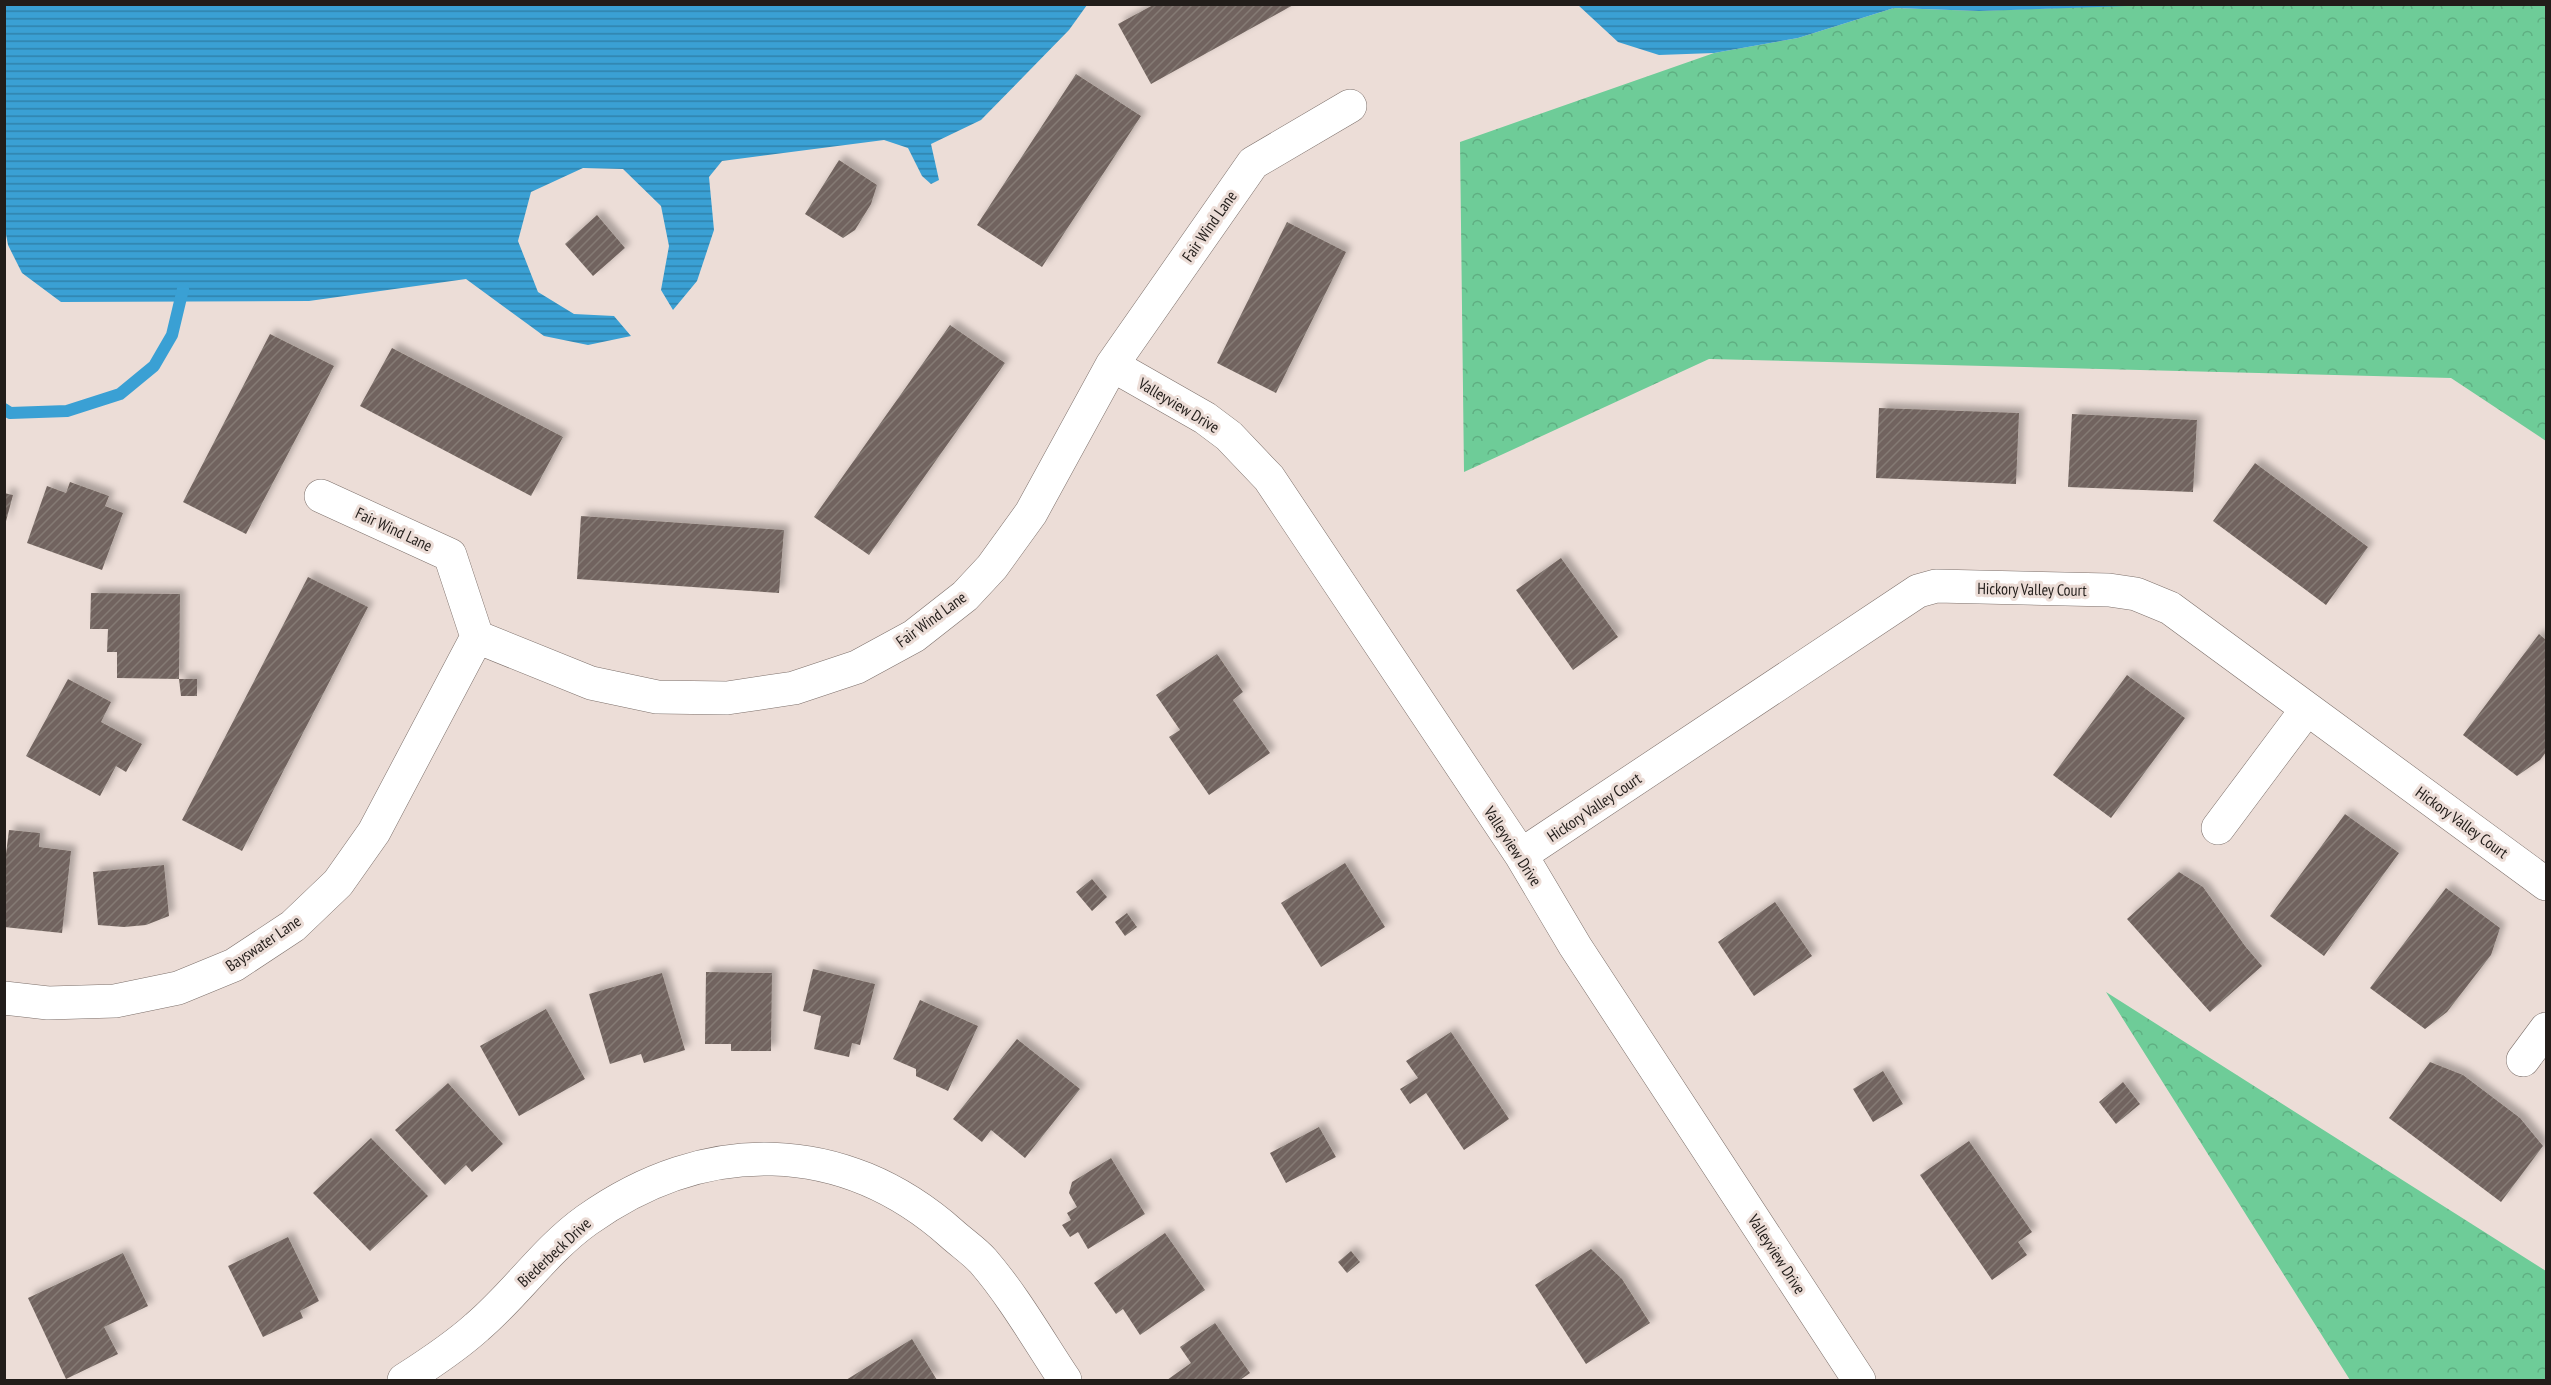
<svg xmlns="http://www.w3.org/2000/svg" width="2551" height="1385" font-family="'PT Sans Narrow',sans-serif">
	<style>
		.forest { fill: url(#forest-crowns) }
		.water { fill: url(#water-rules) }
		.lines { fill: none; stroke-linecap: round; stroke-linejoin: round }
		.stream { stroke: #3aa0d4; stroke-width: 12 }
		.building { fill: url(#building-hatch); filter: url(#shadow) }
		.minor-casing { stroke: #7d706b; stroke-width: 34 }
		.minor { stroke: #fff; stroke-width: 33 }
		.labels { text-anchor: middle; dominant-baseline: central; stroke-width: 6; stroke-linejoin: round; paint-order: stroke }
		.street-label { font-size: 16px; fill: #221d1a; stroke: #ecddd7 }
	</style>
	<defs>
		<pattern id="forest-crowns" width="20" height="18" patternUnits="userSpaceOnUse" patternTransform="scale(1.5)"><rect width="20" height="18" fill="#6ecc98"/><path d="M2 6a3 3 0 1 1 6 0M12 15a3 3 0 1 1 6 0" fill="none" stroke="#5faf82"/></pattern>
		<pattern id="water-rules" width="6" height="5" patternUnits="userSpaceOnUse" patternTransform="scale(1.5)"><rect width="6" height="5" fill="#3aa0d4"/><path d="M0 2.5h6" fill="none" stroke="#3082ab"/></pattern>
		<pattern id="building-hatch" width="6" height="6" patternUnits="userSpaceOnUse" patternTransform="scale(1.5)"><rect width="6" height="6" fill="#71645e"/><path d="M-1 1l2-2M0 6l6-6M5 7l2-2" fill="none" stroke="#847a75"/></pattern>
		<filter id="shadow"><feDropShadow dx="5.5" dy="-5.5" stdDeviation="3" flood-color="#0004"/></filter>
	</defs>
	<rect width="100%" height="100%" fill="#ecddd7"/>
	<path class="forest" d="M2157,4L2546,5V441L2451,378L1709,359L1464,472L1460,142L1714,53L1798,38L1894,8L1979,11Z
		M2106,992L2546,1271V1380H2350Z"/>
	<path class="water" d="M4,5L5,4L1087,5L1069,30L981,120L931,144L939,180L931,184L922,176L908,148L884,140L722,161L709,177L714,230L697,281L673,310L661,290L669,246L661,206L623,169L583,168L531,192L518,241L538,292L574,314L614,316L631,336L588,345L544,336L466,279L309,301L61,302L22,273L8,245L5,229Z
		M1578,5H2157L1979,11L1894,8L1798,38L1714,53L1659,55L1618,42Z"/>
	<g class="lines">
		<path class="stream" d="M4,409L10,413L67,411L120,394L154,366L172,335L183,289"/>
	</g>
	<path class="building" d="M1155,4H1295L1151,84L1118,24Z
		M1076,74L1141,116L1042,267L977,225Z
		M839,160L877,185L871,204L855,230L843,238L805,214Z
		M597,215L625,248L593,276L565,244Z
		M1287,222L1346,252L1276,393L1217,363Z
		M950,325L1005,363L869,555L814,517Z
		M270,334L334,366L246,534L183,502Z
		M392,348L563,437L531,496L360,406Z
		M1879,408L2019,413L2016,484L1876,478Z
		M2072,414L2197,420L2193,492L2068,487Z
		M2255,463L2368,547L2326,605L2213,521Z
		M70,482L109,496L105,506L123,513L102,570L27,543L47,486L66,493Z
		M4,493L13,495L5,525H4Z
		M581,516L784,530L779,593L577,579Z
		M1561,558L1618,637L1573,670L1516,590Z
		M308,577L368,607L242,851L182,820Z
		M91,593L180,594L179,679L117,678V652H107L108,629H90Z
		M2539,634L2546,640V752L2540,760L2517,776L2463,735Z
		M1217,654L1243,692L1233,700L1270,753L1209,795L1169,737L1180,730L1156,695Z
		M2127,675L2185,718L2111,818L2053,775Z
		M68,679L111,702L101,722L142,744L126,772L116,766L100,796L26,756Z
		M179,679H197V696H181Z
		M2345,814L2399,853L2324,956L2270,916Z
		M9,830L40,833L39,847L71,851L62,933L4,927V870Z
		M1345,863L1385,927L1321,967L1281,903Z
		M164,865L169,916L146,925L124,927L98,925L93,872Z
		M2179,872L2203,887L2245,946L2262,966L2210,1012L2127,919Z
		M1092,879L1107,897L1092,911L1076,892Z
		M2446,888L2500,928L2491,955L2447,1012L2425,1029L2370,988Z
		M1775,902L1812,956L1754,996L1718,942Z
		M1127,913L1137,927L1125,936L1115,922Z
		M813,969L875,984L860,1045L852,1043L849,1057L814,1049L821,1016L803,1011Z
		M706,972L772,973L771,1051H731V1044H705Z
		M662,973L685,1050L644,1063L641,1054L610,1064L589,994Z
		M920,1000L978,1026L948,1091L916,1076V1069L893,1059Z
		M546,1009L585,1079L519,1116L480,1046Z
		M1451,1032L1509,1119L1464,1150L1426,1093L1410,1104L1400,1089L1418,1078L1406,1061Z
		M1017,1039L1080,1089L1025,1158L991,1130L982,1142L953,1119Z
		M2430,1062L2463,1075L2520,1118L2543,1146L2501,1202L2389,1118Z
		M1883,1071L1903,1104L1873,1122L1853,1089Z
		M2123,1082L2140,1104L2116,1124L2099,1102Z
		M448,1083L503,1144L472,1172L466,1165L445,1185L395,1130Z
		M1319,1127L1336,1157L1286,1183L1270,1153Z
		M371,1138L428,1196L370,1251L313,1193Z
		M1969,1141L2032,1232L2018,1242L2027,1255L1992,1280L1920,1175Z
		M1111,1158L1145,1214L1088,1249L1078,1232L1070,1237L1062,1225L1071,1220L1067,1213L1077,1207L1069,1193L1072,1182Z
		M1165,1233L1205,1290L1140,1335L1123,1309L1116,1314L1094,1283Z
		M288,1237L319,1301L300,1311L303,1318L263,1337L228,1266Z
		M1591,1249L1622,1279L1650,1323L1586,1364L1535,1285Z
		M1351,1251L1360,1262L1347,1273L1338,1262Z
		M123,1253L148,1306L104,1327L118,1354L66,1379L28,1298Z
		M1215,1323L1250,1373L1240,1380H1167L1191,1363L1180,1347Z
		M912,1339L937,1380H846Z"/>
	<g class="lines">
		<defs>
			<path id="minor" d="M1112,365L1205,418L1229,436L1269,478L1521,855L1575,946L1859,1380
				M321,496L450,555L477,637L591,683L657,697L727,698L794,688L857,667L914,636L965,596L992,567L1031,513L1112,365L1253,163L1350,106
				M2218,828L2307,709
				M1521,855L1918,591L1936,586L2109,590L2136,594L2170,608L2546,884
				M4,998L48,1003L115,1001L178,988L234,965L293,926L338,883L374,832L477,637
				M2523,1060L2546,1029
				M404,1380C429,1364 455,1347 477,1327C516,1294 545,1250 587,1220C705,1136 843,1137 952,1234C962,1243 974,1251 983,1261C1014,1297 1039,1341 1065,1380"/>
		</defs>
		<use href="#minor" class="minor-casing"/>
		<use href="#minor" class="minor"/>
	</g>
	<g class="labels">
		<g class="street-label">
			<text transform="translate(1209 226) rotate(-55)">Fair Wind Lane</text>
			<text transform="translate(1179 405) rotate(31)">Valleyview Drive</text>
			<text transform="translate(394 529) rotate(25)">Fair Wind Lane</text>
			<text transform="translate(2032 589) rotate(1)">Hickory Valley Court</text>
			<text transform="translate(931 619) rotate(-36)">Fair Wind Lane</text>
			<text transform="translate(1594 807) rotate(-34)">Hickory Valley Court</text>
			<text transform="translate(2462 822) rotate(36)">Hickory Valley Court</text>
			<text transform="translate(1513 846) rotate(57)">Valleyview Drive</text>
			<text transform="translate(263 943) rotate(-34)">Bayswater Lane</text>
			<text transform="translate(554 1252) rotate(-43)">Biederbeck Drive</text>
			<text transform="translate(1777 1254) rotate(57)">Valleyview Drive</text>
		</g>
	</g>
	<rect width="2551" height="1385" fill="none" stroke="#221d1a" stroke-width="12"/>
</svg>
